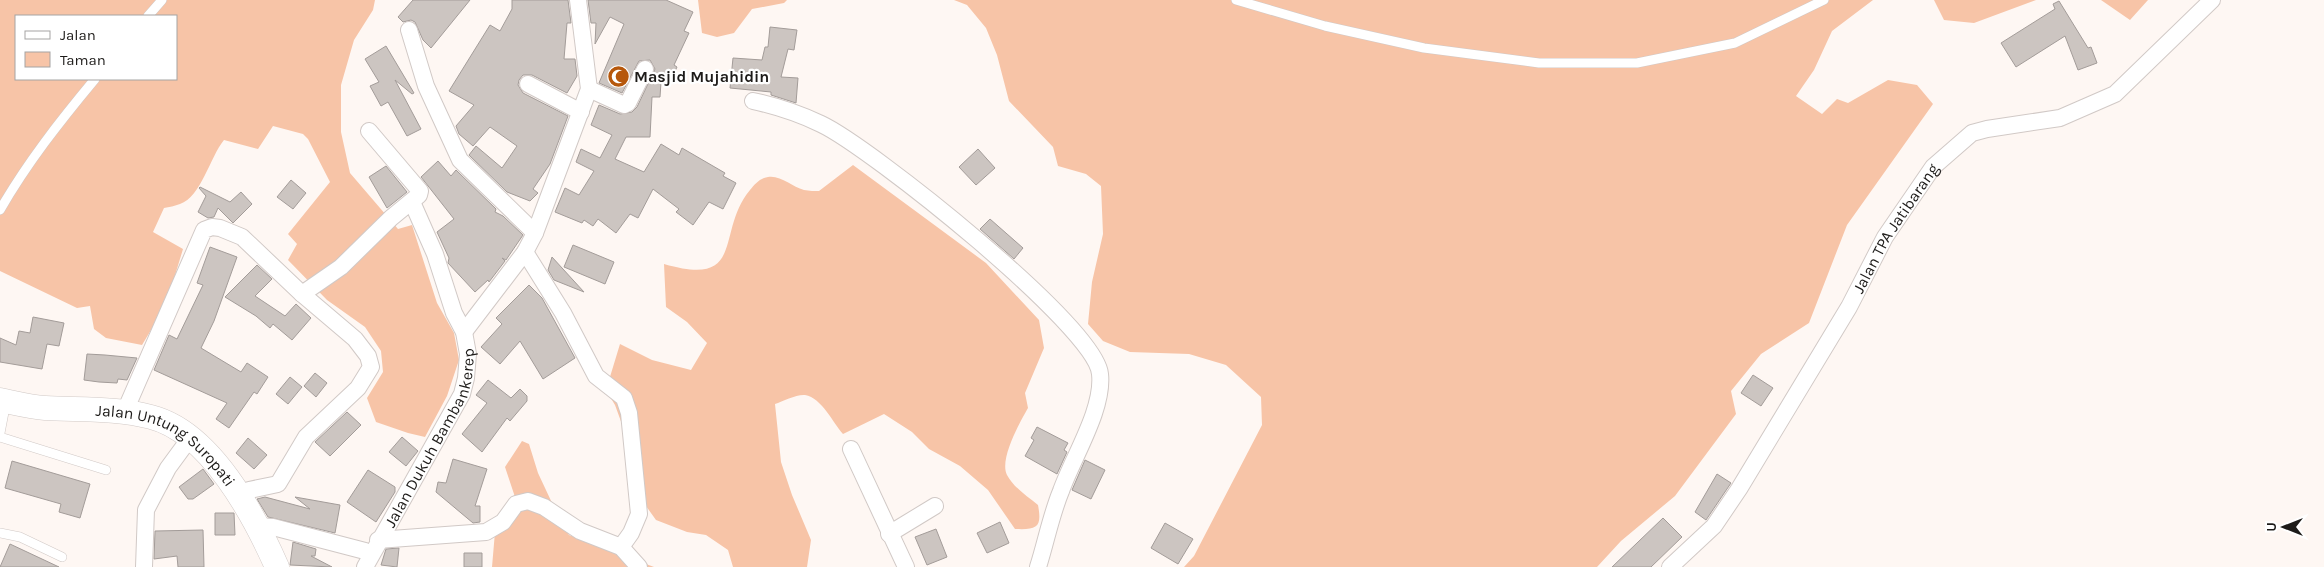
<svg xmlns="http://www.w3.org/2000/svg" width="2324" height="567" font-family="Karla,sans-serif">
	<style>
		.green { fill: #f7c4a7; fill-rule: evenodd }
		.building { fill: #ccc5c1; stroke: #a39c99 }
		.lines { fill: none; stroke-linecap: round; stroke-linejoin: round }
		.service-casing { stroke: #d1c9c6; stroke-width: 10 }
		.minor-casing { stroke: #d1c9c6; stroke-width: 18 }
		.secondary-casing { stroke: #d1c9c6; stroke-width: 25 }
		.service { stroke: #fff; stroke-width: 9 }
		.minor { stroke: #fff; stroke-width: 16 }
		.secondary { stroke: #fff; stroke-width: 24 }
		.labels { text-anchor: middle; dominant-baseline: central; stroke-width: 4.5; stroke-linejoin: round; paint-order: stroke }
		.poi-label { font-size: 16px; font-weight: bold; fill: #1d1b19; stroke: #fff; text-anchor: start }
		.street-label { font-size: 16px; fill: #1d1b19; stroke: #fff }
	</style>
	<rect width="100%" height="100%" fill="#fef7f3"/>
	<path class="green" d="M0,0H375L373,10L354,40L341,85V132L350,173L398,229L412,225L437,303L454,333L459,360L447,396L425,437L408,433L376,422L367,398L383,372L381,351L365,327L327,300L288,260L297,244L288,234L330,182L308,139L303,134L273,126L258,149L224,140C210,157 201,197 180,204C175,206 169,207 164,208L153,232L183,249L166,305L142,345L106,338L94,329L90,306L77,308L0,271ZM16,16H176V79H16Z
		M698,0H787L784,3L752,9L734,33L717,37L702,33Z
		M954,0H1873L1832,31L1814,70L1796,96L1822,114L1837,99L1848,103L1888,80L1917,85L1933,104L1847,225L1809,323L1761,354L1731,391L1736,414L1675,496L1621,541L1597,567H1184L1194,556L1262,425L1261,397L1226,365L1189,354L1130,352L1103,341L1088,324L1092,282L1103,234L1101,186L1086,174L1058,166L1053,147L1009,101L997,55L986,28L967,5Z
		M1934,0H2036L1974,23L1944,20Z
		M2101,0H2148L2130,20Z
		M853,165L986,263L1039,320L1044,348L1025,393L1028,408C1020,422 999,459 1007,475C1014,488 1027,496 1038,505C1042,527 1038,530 1015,529L988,490L960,466L929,449L912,432L884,414L843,434C833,423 822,398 805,395C797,394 783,401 775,404L781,462L792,495L811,540L807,567H733L728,550L706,535L687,532L656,520L641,499L623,427L615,405L606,390L620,344L652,360L691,370L707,343L687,322L666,307L664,264C747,288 715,232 750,190C755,184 760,178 768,177C781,175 792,187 804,190C809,191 815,191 819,191Z
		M522,441L529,444L538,473L560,520L569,535L654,567H492L495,532L515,497L505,467Z"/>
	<path class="building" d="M413,0H470L431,48L423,40L415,22L411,20L403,22L398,17Z
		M512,0H568L571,23H567L564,59H575L577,76L567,93L532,75H523L519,80L518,85L523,93L568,116L550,164L533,189L538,193L530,201L507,192L469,155L476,146L502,168L517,146L490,127L473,146L459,134L456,126L474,105L449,91L490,25L500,31L512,9Z
		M588,0H666L693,12L684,31L689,33L674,65L677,67L668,86L661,82L660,97H652L650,137H626L615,159L644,172L661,144L679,155L682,148L725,173L723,176L736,183L723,209L709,202L693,225L676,212L679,209L653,189L638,218L630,214L616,233L598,219L593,226L584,220L582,223L555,212L565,188L579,195L594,171L576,162L581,149L600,158L612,135L591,125L599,105L620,114L632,112L637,107L655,69L650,60L639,61L622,93L599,83L624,24L610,17L595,44L596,23H591Z
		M2059,1L2088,48L2091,47L2097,63L2078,70L2065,36L2016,67L2001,43L2055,9L2053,4Z
		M770,27L797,30L794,50L788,49L781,77L798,78L796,103L771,95V92L730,88L733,58L762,60L765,47H768Z
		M386,46L414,93L412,94L395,80L421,129L407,136L388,102L381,106L370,86L379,82L365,59Z
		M978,149L995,168L976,185L959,167Z
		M438,161L451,176L456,170L496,209L495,212L503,216L523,235L506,260L502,258L505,261L489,282L488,280L475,292L448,263L449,258L437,232L454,219L421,177Z
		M386,166L407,192L387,208L369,177Z
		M291,180L306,193L293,209L277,197Z
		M200,187L230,202L241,192L252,204L233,223L218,208L214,217L208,218L198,212L206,196L199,188Z
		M990,219L1023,248L1014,259L980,229Z
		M573,245L614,262L605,284L564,267Z
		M210,247L237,257L214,321L201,348L241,372L247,363L268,377L257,394L254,392L229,428L216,419L227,403L154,370L169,335L177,339L203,285L197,283Z
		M552,257L584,292L554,280L548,270Z
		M257,265L272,279L255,296L285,316L296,304L311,318L292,340L273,324L270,328L256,316L225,297Z
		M529,285L542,298L575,358L543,379L520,341L500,364L481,347L502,324L496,318Z
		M33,317L64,323L59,346L47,344L42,369L0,362V338L16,345L19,331L30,333Z
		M87,354L105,355L137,358L127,380L118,379L117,383L99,382L84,380Z
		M315,373L327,383L316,397L304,386Z
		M1753,375L1773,388L1761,406L1741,393Z
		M290,377L302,387L288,404L276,394Z
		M488,380L511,398L520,389L527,396V401L510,421L507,418L482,452L462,434L487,403L476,395Z
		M347,412L361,425L330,456L315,442Z
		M1037,427L1068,443L1064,450L1067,452L1057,474L1025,456L1034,440L1031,438Z
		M402,437L418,451L406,466L389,452Z
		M248,438L267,455L254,469L236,453Z
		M453,459L487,469L475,506H480V522L473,523L436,492L438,482L446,483Z
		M1085,460L1105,470L1091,499L1072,490Z
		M12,461L90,484L80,518L59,512L61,504L5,488Z
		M203,469L214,484L193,499H188L179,487Z
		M368,470L395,487V492L376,522L347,502Z
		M1717,474L1731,483L1706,520L1695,512Z
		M265,497L310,509L295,497L340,505L335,533L268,517L257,499Z
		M215,513H234L235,535H215Z
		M1663,518L1682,537L1651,567H1612Z
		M1000,522L1009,543L987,553L977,533Z
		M1165,523L1193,539L1178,564L1151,548Z
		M936,529L947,557L927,565L915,537Z
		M203,530L204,567H178L177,556L154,559L155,531Z
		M293,542L316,549L315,556H311L332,567L290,565Z
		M10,544L59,567H0Z
		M399,548L397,567L381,565L386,549Z
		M464,553H482V567H464Z"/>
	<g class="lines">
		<defs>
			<path id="service" d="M1236,0L1325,26L1424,48L1539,63H1637L1735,43L1824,0
				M148,16L162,0
				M0,210C27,163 60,121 95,79
				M0,433L6,402
				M0,437L106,470
				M0,533L20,537L62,557"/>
			<g id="minor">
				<path d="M409,30L426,86L460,160L535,233"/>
				<path d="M528,84L581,112"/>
				<path d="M589,89L624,105L628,103L645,69"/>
				<path d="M753,101C776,106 800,114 821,124C870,147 1096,327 1100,374C1104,409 1073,457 1061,491C1051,515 1046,542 1038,567"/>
				<path d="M525,252L563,313L596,376L624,398L629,413L639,514L631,533L621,547"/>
				<path d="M302,294L341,267L391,218L419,195L420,191L369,131"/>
				<path d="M464,332L525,252L535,233L589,89L578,0"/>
				<path d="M125,411L204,230L212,227L220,228L242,237L302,294L355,339L368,356L371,367L358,388L306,437L278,484L249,490L238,495"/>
				<path d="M851,449L906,567"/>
				<path d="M257,526L273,527L365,551L371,555"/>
				<path d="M889,534L935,506"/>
				<path d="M378,540L486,532L503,522L516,504L528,501L544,507L580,531L621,547L639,567"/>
				<path d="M144,567L146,510L168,468L190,438"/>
				<path id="s1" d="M365,567L462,394L466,378L468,354L464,332L454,313L435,254L412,202"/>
				<path id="s2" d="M1670,567L1714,526L1739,489L1849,307L1885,237L1933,167L1972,133L1987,129L2060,118L2115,94L2212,0"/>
			</g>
			<g id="secondary">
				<path id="s3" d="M0,400C15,403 30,407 45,408C80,410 117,408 151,417C210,432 254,515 277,567"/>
			</g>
		</defs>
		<use href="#service" class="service-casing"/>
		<use href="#minor" class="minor-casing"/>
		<use href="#secondary" class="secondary-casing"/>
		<use href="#service" class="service"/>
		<use href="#minor" class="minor"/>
		<use href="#secondary" class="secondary"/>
	</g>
	<defs>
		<symbol id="mosque-disc" viewBox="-11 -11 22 22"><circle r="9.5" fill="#b6570b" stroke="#fff"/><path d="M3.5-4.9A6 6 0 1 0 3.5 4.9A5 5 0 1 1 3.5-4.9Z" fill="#fff"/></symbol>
	</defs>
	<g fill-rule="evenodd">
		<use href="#mosque-disc" x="606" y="64" width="25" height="25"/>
	</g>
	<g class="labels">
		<g class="poi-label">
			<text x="634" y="76">Masjid Mujahidin</text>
		</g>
		<g class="street-label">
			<text stroke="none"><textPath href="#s2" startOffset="409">Jalan TPA Jatibarang</textPath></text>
			<text stroke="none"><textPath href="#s1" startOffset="146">Jalan Dukuh Bambankerep</textPath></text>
			<text stroke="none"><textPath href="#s3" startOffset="178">Jalan Untung Suropati</textPath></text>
		</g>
	</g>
	<rect x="15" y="15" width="162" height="65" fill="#ffffff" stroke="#a5a4a3"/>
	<rect x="25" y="31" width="25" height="8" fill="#ffffff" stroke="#a5a4a3"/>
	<text x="60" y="40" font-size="15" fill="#1d1b19">Jalan</text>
	<rect x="25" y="52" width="25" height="15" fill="#f7c4a7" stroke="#a5a4a3"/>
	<text x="60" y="65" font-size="15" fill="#1d1b19">Taman</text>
	<g transform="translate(2284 527) rotate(270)" stroke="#ffffff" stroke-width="4" paint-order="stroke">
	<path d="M0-4L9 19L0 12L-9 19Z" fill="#1d1b19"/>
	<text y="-8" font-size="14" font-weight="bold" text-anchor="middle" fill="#1d1b19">U</text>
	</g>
</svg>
